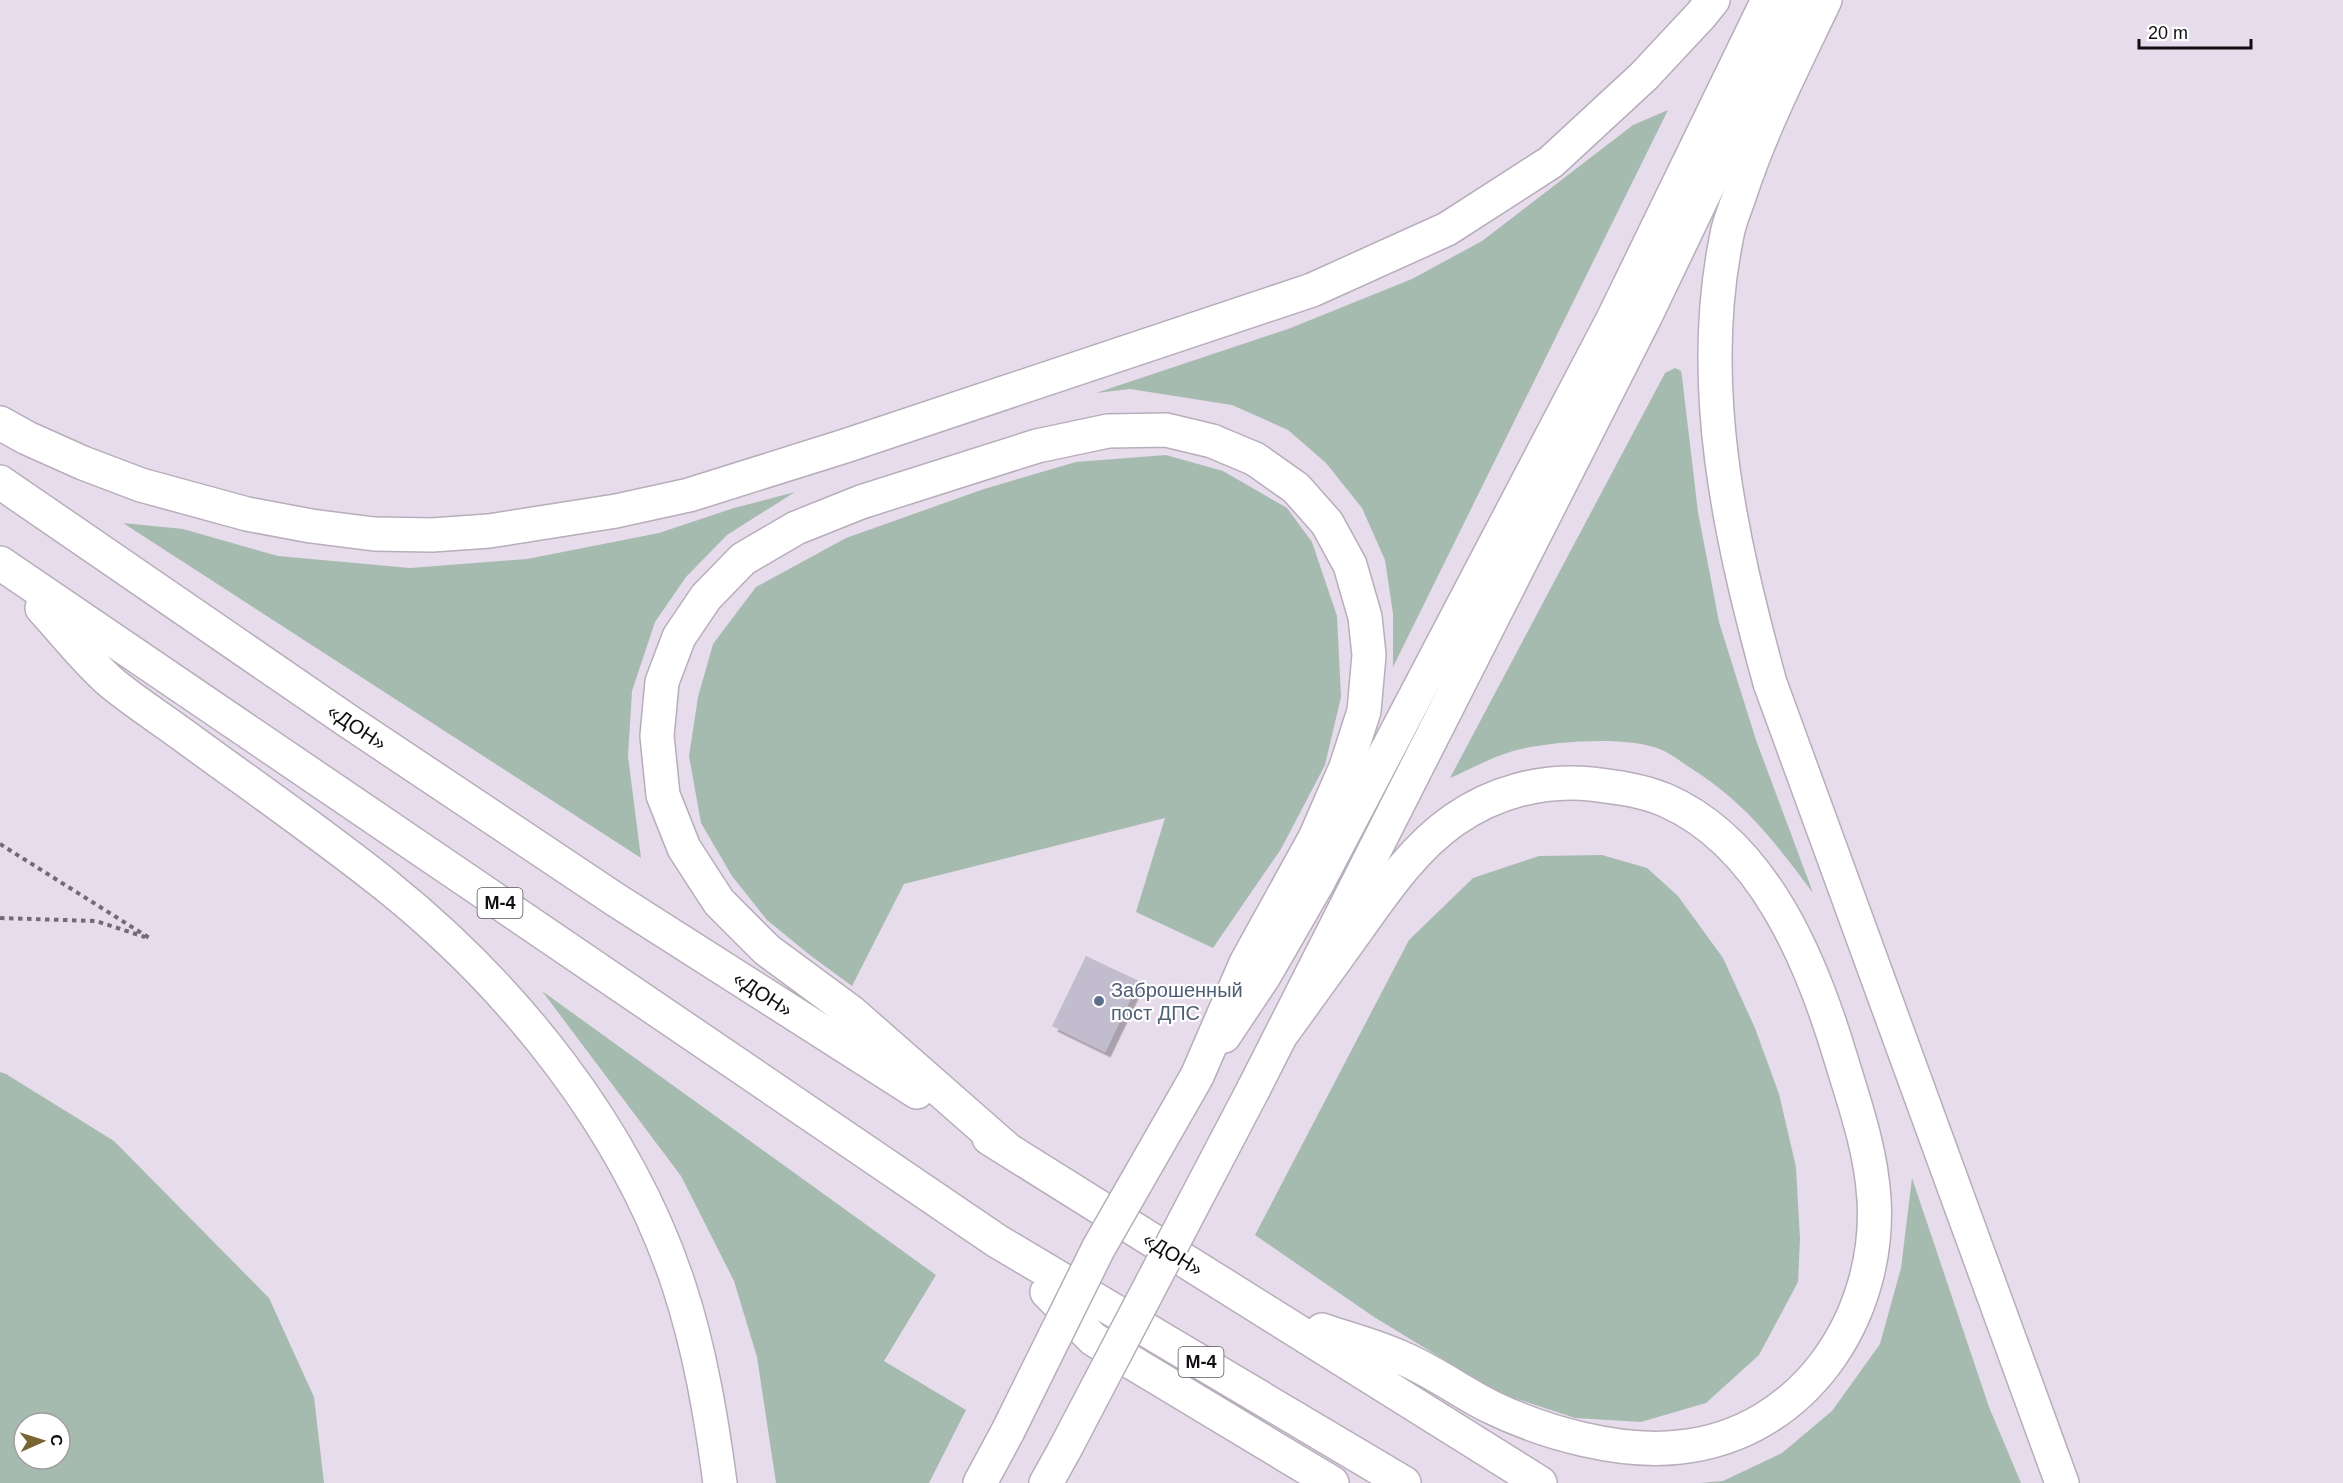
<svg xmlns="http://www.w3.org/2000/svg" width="2343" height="1483" font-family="Arial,sans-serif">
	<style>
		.green { fill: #a6bbaf; fill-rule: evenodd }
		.building { fill: #c2bdce; filter: url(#shadow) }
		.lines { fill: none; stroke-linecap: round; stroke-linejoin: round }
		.primary-casing { stroke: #b7adbb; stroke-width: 36 }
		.trunk-casing { stroke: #b7adbb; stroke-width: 36 }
		.path { stroke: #726b75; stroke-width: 4; stroke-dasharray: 4.5 4.5; stroke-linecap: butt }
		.primary { stroke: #fff; stroke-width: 33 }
		.trunk { stroke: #fff; stroke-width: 33 }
		.primary-bridge-casing { stroke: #b7adbb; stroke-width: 36; stroke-linecap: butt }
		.primary-bridge { stroke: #fff; stroke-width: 33 }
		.service-dot { fill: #5c6f8a; stroke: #fff; stroke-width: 2 }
		.labels { text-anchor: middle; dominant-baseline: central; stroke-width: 4.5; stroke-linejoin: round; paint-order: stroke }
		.shield { fill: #fff; stroke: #585659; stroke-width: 1.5 }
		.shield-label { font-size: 18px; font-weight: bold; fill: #110d12 }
		.street-label { font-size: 20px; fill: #110d12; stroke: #fff }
		.service-label { font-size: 20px; fill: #4e5e75; stroke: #fff; text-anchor: start }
	</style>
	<defs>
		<filter id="shadow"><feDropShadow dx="5.5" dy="5.5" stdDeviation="0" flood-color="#0004"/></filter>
	</defs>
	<rect width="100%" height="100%" fill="#e7dceb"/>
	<path class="green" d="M1668,110L1393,667V614L1385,560L1362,508L1326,463L1288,430L1232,405L1130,389L1096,393L1288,329L1412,279L1482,241L1633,125Z
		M1675,368L1681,371L1682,377L1698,512L1719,622L1756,740L1813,893C1774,841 1746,803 1689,767C1681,762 1672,754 1662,750C1629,735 1548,741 1513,751C1492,757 1471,769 1450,778L1665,373Z
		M1166,455L1223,471L1287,508L1312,542L1337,616L1341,697L1325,765L1281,849L1213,948L1136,912L1165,818L904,884L852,986L811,956L767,920L732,876L701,823L689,756L698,697L713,644L756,587L846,538L984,489L1076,462Z
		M795,492L727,535L686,577L655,622L632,691L628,756L641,858L123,523L183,529L278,556L410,568L527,559L659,533L734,508Z
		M1602,855L1647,868L1678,896L1723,958L1755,1028L1779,1094L1796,1167L1800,1239L1798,1282L1759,1355L1706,1403L1641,1422L1575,1418L1499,1393L1374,1317L1255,1235L1409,940L1473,878L1539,856Z
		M542,991L936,1275L884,1361L966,1410L929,1483H776L757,1357L734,1281L681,1176Z
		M0,1072L6,1074L114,1141L269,1298L314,1397L324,1483H0ZM24,1423H60V1459H24Z
		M1912,1178L1989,1407L2021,1483H1699L1723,1481L1782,1453L1832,1411L1880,1344L1901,1268Z"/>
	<path class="building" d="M1086,956L1139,981L1105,1052L1052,1026Z"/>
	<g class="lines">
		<defs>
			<path id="primary" d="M0,423L27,438L83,463L141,485L247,514L311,526L374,534L432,535L489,531L616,511L689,495L845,446L1312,290L1447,229L1551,162L1644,76L1701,15L1713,0
				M1224,1036L1264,976L1317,884L1613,319L1768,0
				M1253,1090L1645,317L1797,0
				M980,1483L1008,1431
				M1046,1483L1065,1449"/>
			<path id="trunk" d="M1825,0C1795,63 1763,125 1741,191C1737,204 1731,217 1728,230C1695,382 1730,537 1770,683L2062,1483
				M0,482L348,721L616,900L917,1092
				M0,563L997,1241L1404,1483
				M42,608C65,633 87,662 113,684C135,702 160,718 183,735C251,785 321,833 387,886C514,988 628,1130 679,1286C700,1350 711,1416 720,1483
				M1284,1031C1309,996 1334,962 1359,927C1386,889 1415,847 1454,820C1494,792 1543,779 1591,784C1616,787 1641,790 1665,800C1764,843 1812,962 1841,1059C1855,1105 1871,1150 1874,1199C1881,1317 1804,1434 1680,1447C1620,1454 1545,1433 1491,1407C1461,1392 1433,1371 1402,1358C1376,1346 1348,1339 1322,1330
				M989,1138L1540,1483
				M1007,1149L851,1012L767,950L719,902L684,848L663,795L657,736L662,682L679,637L706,597L743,559L796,528L861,502L1037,446L1108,431L1166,430L1212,441L1255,459L1296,488L1327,523L1350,565L1365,617L1369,655L1364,711L1346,767L1315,838L1246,963L1197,1076
				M1047,1292L1093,1339L1332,1483"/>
		</defs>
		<use href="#primary" class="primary-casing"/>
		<use href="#trunk" class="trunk-casing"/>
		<path class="path" d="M0,844L151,939
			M0,918L96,921L145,937"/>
		<use href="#primary" class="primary"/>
		<use href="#trunk" class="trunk"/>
		<defs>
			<path id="primary-bridge" d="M1008,1431L1098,1249L1197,1076
				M1065,1449L1253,1090"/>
		</defs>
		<use href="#primary-bridge" class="primary-bridge-casing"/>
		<use href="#primary-bridge" class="primary-bridge"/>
	</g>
	<circle class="service-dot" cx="1099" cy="1001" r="6"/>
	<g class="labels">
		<g class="shield">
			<rect x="477.5" y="888" width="45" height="30" rx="4.5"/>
			<rect x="1178.5" y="1347" width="45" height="30" rx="4.5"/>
		</g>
		<g class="shield-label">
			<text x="500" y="903">М-4</text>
			<text x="1201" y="1362">М-4</text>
		</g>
		<g class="street-label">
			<text transform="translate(357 727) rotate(34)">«ДОН»</text>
			<text transform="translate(763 994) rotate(33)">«ДОН»</text>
			<text transform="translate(1173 1254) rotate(31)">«ДОН»</text>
		</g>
		<g class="service-label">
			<text x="1111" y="990">Заброшенный<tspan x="1111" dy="23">пост ДПС</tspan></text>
		</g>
	</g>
	<g transform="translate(42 1441) rotate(87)"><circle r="28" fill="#ffffff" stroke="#a09ea0" stroke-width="1.5"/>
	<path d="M0-4.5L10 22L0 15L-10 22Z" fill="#786533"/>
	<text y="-9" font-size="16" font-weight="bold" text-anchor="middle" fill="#110d12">С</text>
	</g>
	<path d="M2139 39v9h112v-9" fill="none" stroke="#110d12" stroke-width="3"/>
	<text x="2148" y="39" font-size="18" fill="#110d12" stroke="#ffffff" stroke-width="4.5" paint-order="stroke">20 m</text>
</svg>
